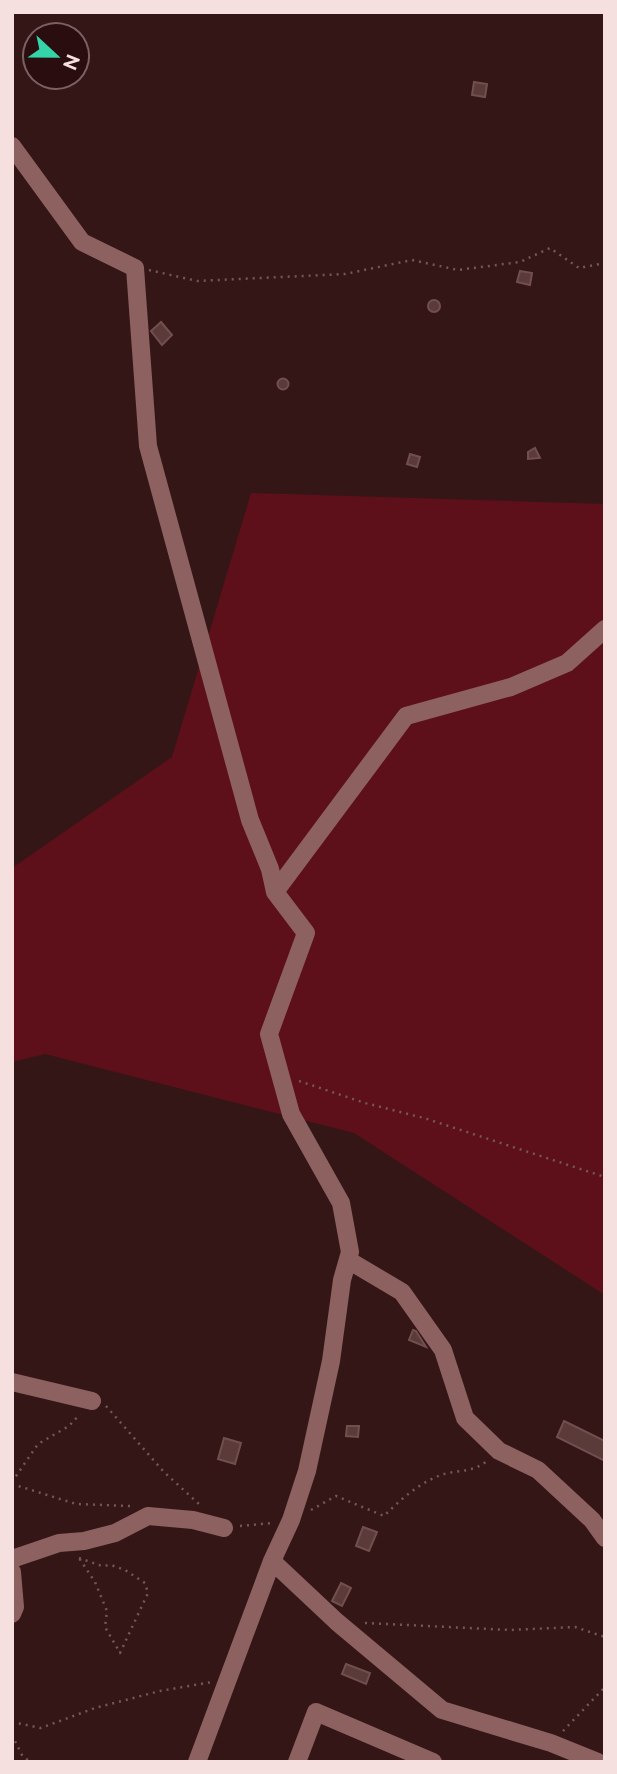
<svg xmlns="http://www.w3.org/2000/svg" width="617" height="1774" font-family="Raleway,sans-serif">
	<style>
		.green { fill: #5d101a }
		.building { fill: #5b3a3a; stroke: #724f4e; stroke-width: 2 }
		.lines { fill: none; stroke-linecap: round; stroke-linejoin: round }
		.path { stroke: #745859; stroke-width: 2.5; stroke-dasharray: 2 5; stroke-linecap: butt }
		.minor { stroke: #8c6160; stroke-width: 18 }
	</style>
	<rect width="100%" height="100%" fill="#341617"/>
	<path class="green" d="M251,493L605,504V1295L354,1133L45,1054L12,1062V868L172,757Z"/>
	<path class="building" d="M474,82L487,84L485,97L472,95Z
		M520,271L532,273L530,285L517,282Z
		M428 306a6 6 0 1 1 12 0a6 6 0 1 1-12 0Z
		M161,322L172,335L162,345L151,331Z
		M277.5 384a5.5 5.5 0 1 1 11 0a5.5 5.5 0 1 1-11 0Z
		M535,448L540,458L528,459V452Z
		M410,454L420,457L417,467L407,464Z
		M413,1330L416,1331L426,1347L409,1340Z
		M564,1421L605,1441V1461L557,1437Z
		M347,1426H359L358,1437L346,1436Z
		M224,1438L241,1443L235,1464L218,1459Z
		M363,1527L377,1532L369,1551L356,1546Z
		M341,1583L351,1588L342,1606L332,1601Z
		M346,1664L370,1673L366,1684L342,1674Z"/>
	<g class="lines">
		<path class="path" d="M149,270L197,281L345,274L412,260L458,270L520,262L550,248L579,268L605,263
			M299,1081L365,1103L424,1118L605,1177
			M106,1406L164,1472L200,1505
			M12,1482L38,1444L69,1426L80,1414
			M12,1484L76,1504L131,1506
			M311,1510L336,1496L384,1516C401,1499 420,1482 444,1474C459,1470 474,1472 487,1461
			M240,1526L272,1523
			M79,1558L102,1566L111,1565L125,1570L145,1583L148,1593L120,1653L105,1627L107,1611L95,1582L79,1558
			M365,1623L510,1630L575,1627L605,1637
			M12,1722L41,1728L95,1708L160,1691L212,1682
			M563,1731L605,1687
			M12,1735L22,1755L30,1762"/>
		<path class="minor" d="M12,146L82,242L135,268L148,446L250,820L270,869L275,892L306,933L269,1034L291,1114L341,1203L350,1252L342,1280L331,1361L307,1471L291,1520L272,1561L197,1762
			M275,892L406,716L511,687L567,663L605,629
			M348,1260L402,1292L443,1350L465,1418L499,1451L538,1470L592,1520L605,1538
			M12,1382L92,1401
			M12,1559L59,1543L84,1541L115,1533L148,1516L193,1520L224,1528
			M272,1561L337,1622L442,1710L551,1743L598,1762
			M12,1572L15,1607L12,1614
			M297,1762L316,1712L433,1762"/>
	</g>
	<rect width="617" height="1774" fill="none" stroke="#f5dfdf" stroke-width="28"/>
	<g transform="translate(56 56) rotate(112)"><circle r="33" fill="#2a0d0e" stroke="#7b6162" stroke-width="2"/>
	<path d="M0-5L12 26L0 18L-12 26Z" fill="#34d4a8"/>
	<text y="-10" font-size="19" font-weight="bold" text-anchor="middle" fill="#f5dfdf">N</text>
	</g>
</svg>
